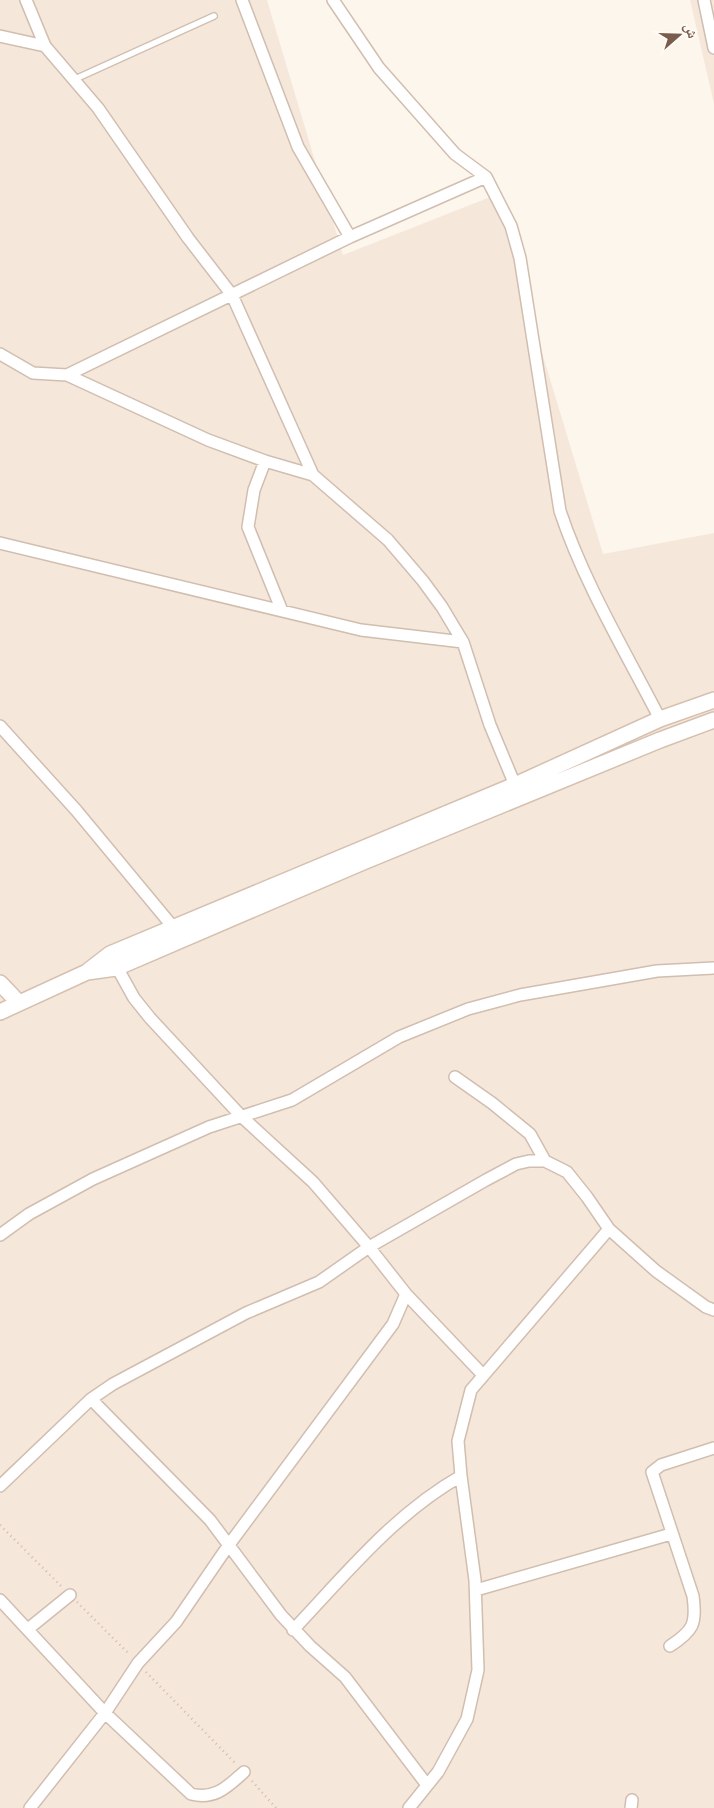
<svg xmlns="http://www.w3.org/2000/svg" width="714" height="1808" font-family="'DM Sans','Noto Naskh Arabic',sans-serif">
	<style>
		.residential { fill: #f5e8da }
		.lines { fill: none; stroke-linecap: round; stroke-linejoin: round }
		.lane-casing { stroke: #d1beb0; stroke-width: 8 }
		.street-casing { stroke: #d1beb0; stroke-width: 14 }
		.secondary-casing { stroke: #d6c0b0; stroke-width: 18 }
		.path { stroke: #d9b8a5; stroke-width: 2.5; stroke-dasharray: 1 4; stroke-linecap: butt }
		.lane { stroke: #fff; stroke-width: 5.5 }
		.street { stroke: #fff; stroke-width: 11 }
		.secondary { stroke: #fff; stroke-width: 15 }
	</style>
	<rect width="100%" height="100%" fill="#fdf6ec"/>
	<path class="residential" d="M0,0H267L343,255L498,194L536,333L603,554L714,533V1808H0Z
		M690,0H714V104Z"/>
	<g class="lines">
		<defs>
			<path id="lane" d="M73,80L214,16"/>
			<path id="street" d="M26,0L45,46L98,108L188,238L232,295L313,475
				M242,0L298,147L350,237
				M333,0L379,68L455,154L486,177
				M704,0L714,48
				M0,36L45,46
				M0,354L33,373L67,375L208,440L265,461L313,475L388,540L423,581L442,607L463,642L490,725L515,785
				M67,375L350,237L486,177L511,226L520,258L560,511C584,583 625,651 660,719
				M265,461L254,490L248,527L282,611
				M0,543L361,630L463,642
				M0,726L76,810L173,927
				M114,962L134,998L150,1018L241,1116L313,1182L369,1247L406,1294L483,1375
				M455,1077L492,1103L530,1134L545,1161
				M0,1235L29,1214L93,1179L209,1127L292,1100L399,1037L468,1009L520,995L657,971L714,968
				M91,1399L210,1520L281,1615L310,1646L345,1677L427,1785
				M0,1486L91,1399L113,1384L246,1313L319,1282L369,1247L486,1180L516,1164L529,1161H545L567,1172L587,1197L609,1229L656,1271L706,1307L714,1310
				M476,1590L671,1534
				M0,1600L105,1713L191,1794C215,1800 227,1787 244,1772
				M28,1629L70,1595
				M293,1630C345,1575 394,1514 461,1476
				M670,1646C693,1631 697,1624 693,1596L652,1472L661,1465L714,1448
				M30,1808L105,1713L138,1663L176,1622L228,1546L393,1324L406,1294
				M409,1808L438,1772L467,1719L478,1670L475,1580L461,1476L458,1441L471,1390L609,1229
				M631,1808L632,1800"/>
			<path id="secondary" d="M88,971L110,954L515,785L660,719L714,700
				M0,983L18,1002
				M0,1012L87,972L116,968L363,862L660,740L714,720"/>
		</defs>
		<use href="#lane" class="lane-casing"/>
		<use href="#street" class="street-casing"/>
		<use href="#secondary" class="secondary-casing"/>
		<path class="path" d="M0,1525L61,1586
			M77,1602L130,1655
			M146,1672L236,1764
			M252,1781L276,1808"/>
		<use href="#lane" class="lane"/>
		<use href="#street" class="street"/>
		<use href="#secondary" class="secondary"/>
	</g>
	<g transform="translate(679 35) rotate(70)" stroke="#fffaf3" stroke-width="4" paint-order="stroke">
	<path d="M0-4L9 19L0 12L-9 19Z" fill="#7a5c4d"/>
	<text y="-8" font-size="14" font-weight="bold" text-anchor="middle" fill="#7a5c4d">ش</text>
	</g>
</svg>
